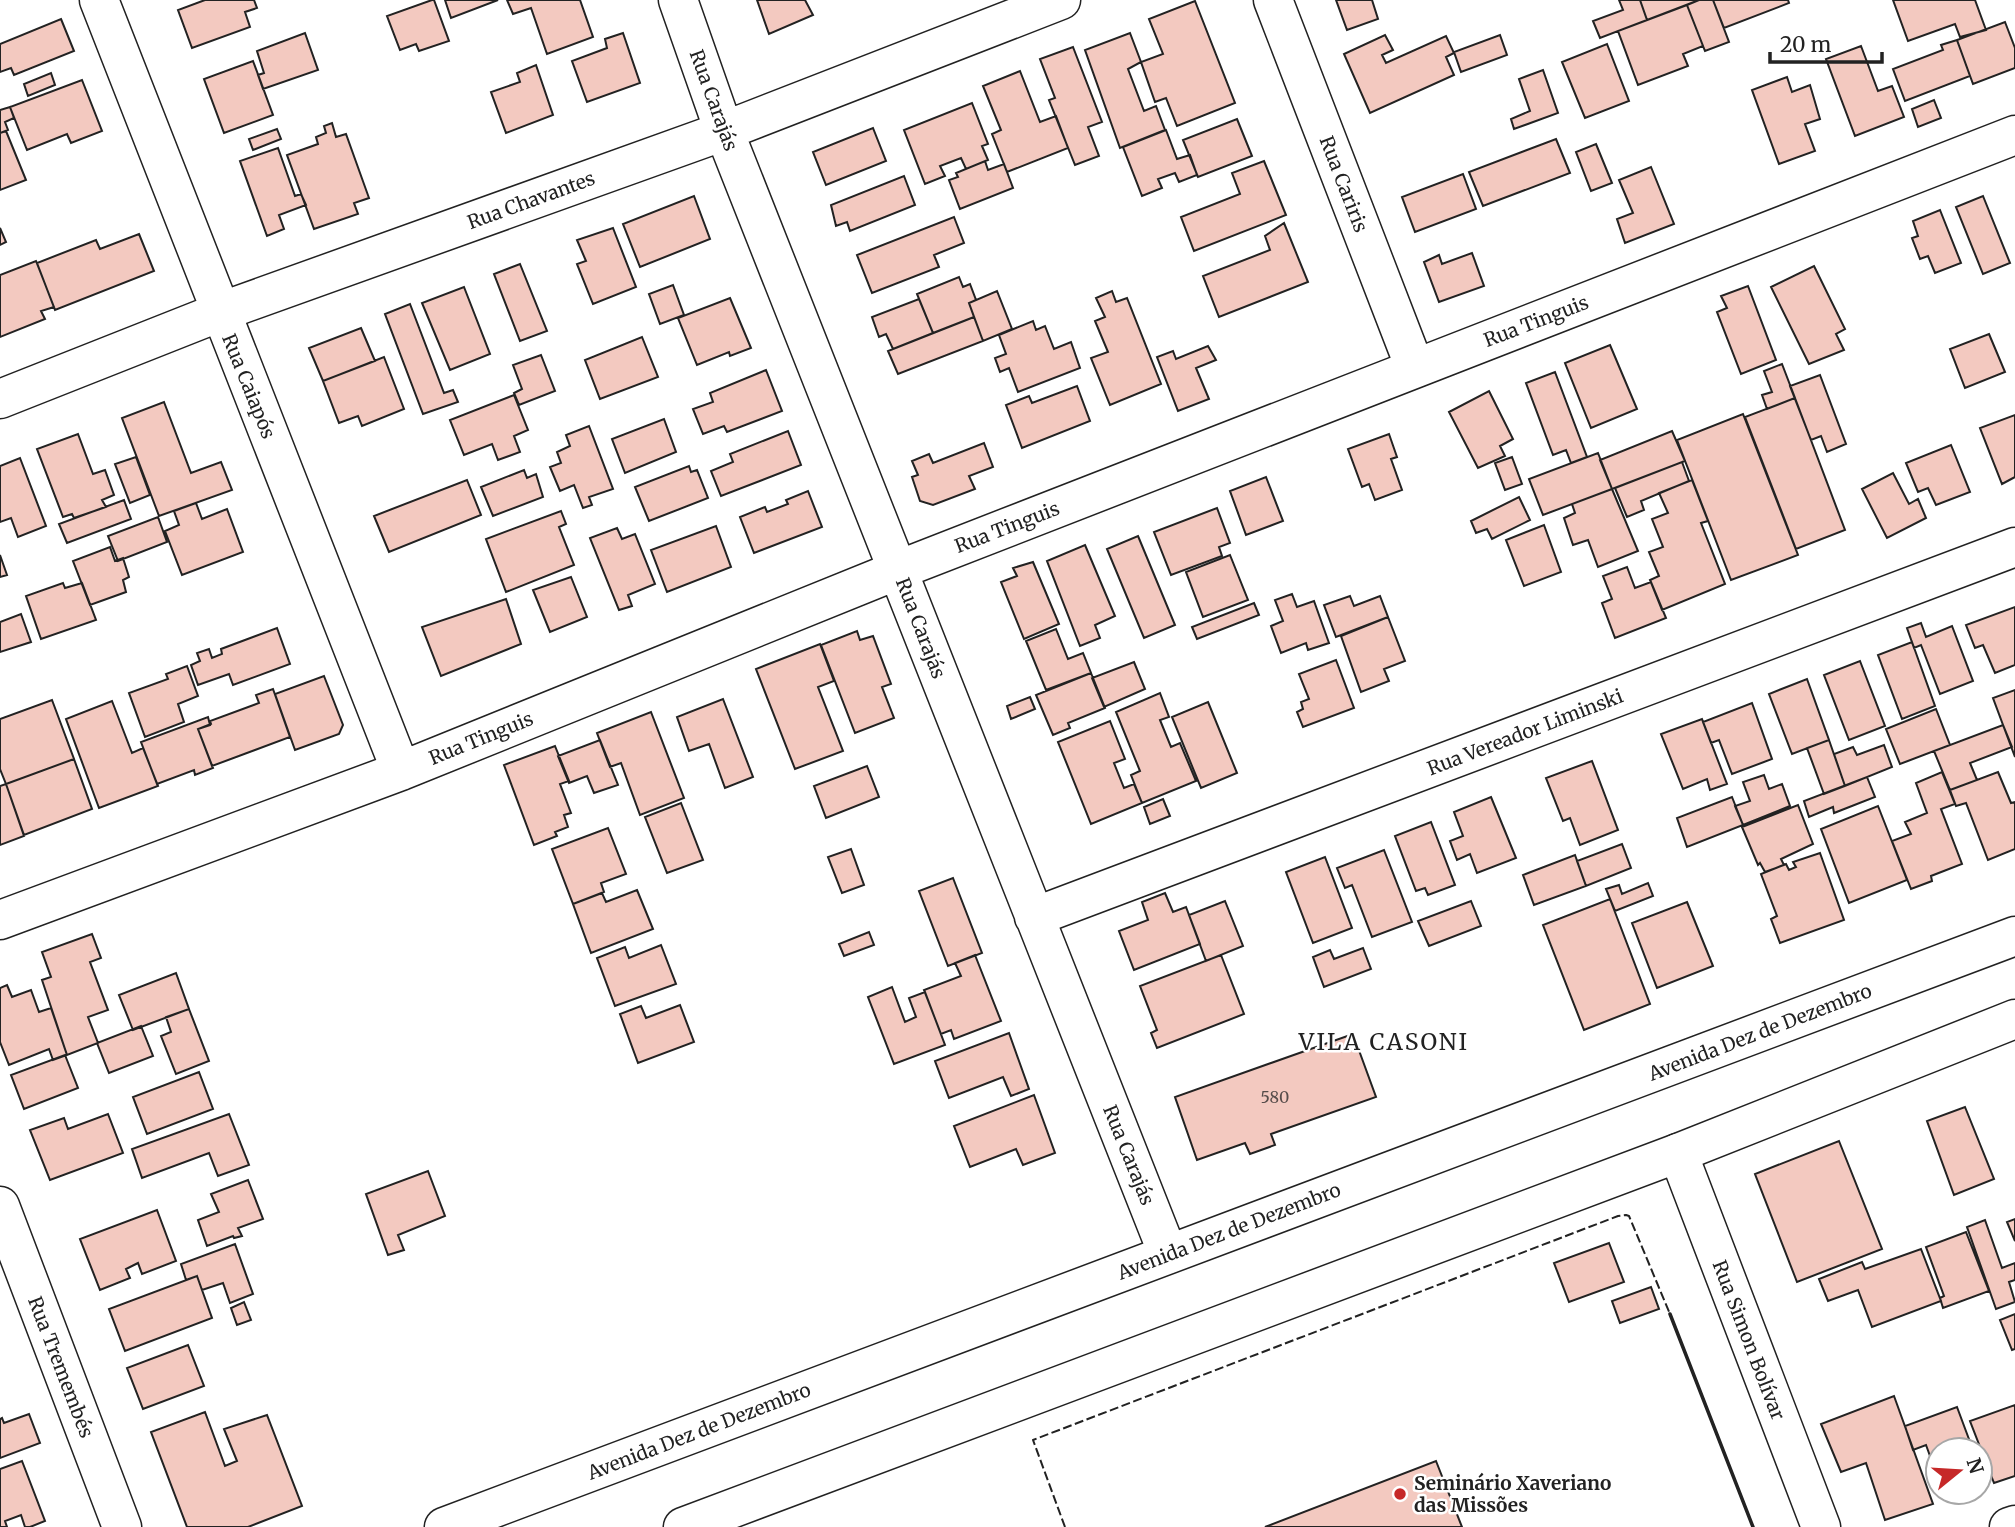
<svg xmlns="http://www.w3.org/2000/svg" width="2015" height="1527" font-family="Merriweather,serif">
	<style>
		.building { fill: #f3c9c0; stroke: #222; stroke-width: 2 }
		.lines { fill: none; stroke-linecap: round; stroke-linejoin: round }
		.minor-casing { stroke: #222; stroke-width: 41 }
		.highway-casing { stroke: #222; stroke-width: 41 }
		.minor { stroke: #fff; stroke-width: 38 }
		.highway { stroke: #fff; stroke-width: 38 }
		.fence { stroke: #222; stroke-width: 2; stroke-dasharray: 9 3.5; stroke-linecap: butt }
		.wall { stroke: #222; stroke-width: 3.5 }
		.poi-dot { fill: #c62828; stroke: #fff; stroke-width: 2.5 }
		.labels { text-anchor: middle; dominant-baseline: central; stroke-width: 5; stroke-linejoin: round; paint-order: stroke }
		.number-label { font-size: 16px; fill: #564c4a }
		.street-label { font-size: 19px; fill: #222; stroke: #fff }
		.poi-label { font-size: 19px; font-weight: bold; fill: #222; stroke: #fff; text-anchor: start }
		.quarter-label { font-size: 23px; letter-spacing: 2px; fill: #222; stroke: #fff }
	</style>
	<rect width="100%" height="100%" fill="#fff"/>
	<path class="building" d="M205,0H254L257,8L245,12L250,27L192,48L178,10Z
		M432,0H434L449,41L419,51L416,44L400,50L387,16Z
		M445,0H498L451,18Z
		M507,0H580L593,37L547,54L531,8L513,14Z
		M757,0H805L813,15L769,34Z
		M1336,0H1372L1378,19L1347,30Z
		M1619,0H1640L1647,20L1600,38L1593,21L1623,10Z
		M1640,0H1699L1647,20Z
		M1699,0H1713L1729,42L1705,51L1687,5Z
		M1713,0H1788L1789,3L1724,28Z
		M1893,0H1975L1986,30L1960,37L1955,24L1908,41Z
		M1195,1L1235,103L1177,126L1166,98L1155,102L1141,62L1163,54L1149,19Z
		M1687,5L1703,46L1683,54L1688,66L1638,85L1618,31Z
		M61,19L74,51L14,75L11,68L0,72V44Z
		M2005,22L2015,48V68L1973,84L1957,40Z
		M305,33L318,70L263,89L258,75L264,73L257,51Z
		M623,33L640,83L587,102L572,61L607,48L605,39Z
		M1130,33L1141,62L1128,69L1144,111L1156,106L1165,130L1120,148L1085,50Z
		M1385,35L1393,50L1382,55L1386,63L1446,36L1454,53L1446,57L1454,75L1370,113L1344,54Z
		M1500,35L1507,55L1461,72L1454,52Z
		M1957,40L1970,76L1905,101L1893,69L1943,50L1941,45Z
		M1607,44L1629,101L1585,118L1562,62Z
		M1861,46L1878,91L1892,86L1904,117L1855,136L1826,59Z
		M1073,47L1102,122L1088,127L1099,156L1075,165L1049,100L1055,98L1040,59Z
		M253,61L273,115L224,133L204,79Z
		M536,65L553,115L506,133L491,92L520,82L517,73Z
		M1543,70L1558,113L1514,129L1511,119L1530,111L1519,79Z
		M1020,71L1040,122L1056,116L1068,148L1007,172L992,134L1001,130L983,86Z
		M51,73L55,85L28,96L24,84Z
		M1787,77L1792,92L1810,85L1820,119L1805,124L1815,151L1779,164L1752,90Z
		M82,80L102,131L71,143L67,134L27,150L10,107Z
		M1934,100L1941,118L1918,127L1912,109Z
		M972,103L988,144L982,146L988,160L966,169L961,158L940,166L945,176L925,184L904,130Z
		M10,107L14,118L5,122L8,130L0,133V110Z
		M1237,119L1252,156L1198,177L1183,140Z
		M332,123L336,137L346,134L369,198L354,203L358,214L314,229L287,155L318,144L316,137L326,133L324,126Z
		M873,128L886,161L826,185L813,152Z
		M277,129L281,139L253,150L249,139Z
		M1166,130L1177,159L1190,155L1197,175L1179,182L1175,173L1158,179L1162,188L1142,196L1123,147Z
		M6,131L26,180L0,190V133Z
		M1556,139L1570,173L1483,206L1469,172Z
		M1596,144L1612,183L1591,191L1576,152Z
		M278,148L295,196L301,194L306,205L279,215L284,229L267,236L240,161Z
		M985,161L988,170L1004,164L1013,188L960,209L949,180L958,177L956,173Z
		M1264,161L1286,215L1194,251L1181,217L1240,194L1232,173Z
		M1651,167L1674,224L1625,243L1617,219L1633,213L1619,180Z
		M1463,174L1476,209L1415,232L1402,197Z
		M904,176L915,205L850,231L847,222L836,226L831,205Z
		M694,196L710,239L640,267L623,224Z
		M1983,196L2010,263L1983,274L1956,207Z
		M1940,210L1961,263L1935,273L1928,256L1920,259L1912,238L1918,236L1913,221Z
		M954,217L964,243L934,255L939,267L872,293L857,255Z
		M1284,223L1308,282L1219,317L1203,276L1270,250L1265,236Z
		M0,228L6,242L0,245Z
		M613,228L636,287L593,304L577,264L586,261L577,240Z
		M139,234L154,271L55,310L37,263L96,240L100,249Z
		M1472,253L1484,286L1439,302L1424,262L1439,255L1442,264Z
		M36,261L54,307L41,311L45,319L0,337V275Z
		M520,264L547,331L520,341L494,274Z
		M1814,266L1845,329L1836,334L1844,350L1809,364L1771,287Z
		M959,277L963,287L970,284L976,300L969,303L974,317L933,333L917,294Z
		M673,285L684,315L660,324L649,294Z
		M1748,286L1776,360L1741,374L1717,312L1727,308L1721,296Z
		M464,287L490,354L450,370L422,303Z
		M997,291L1012,329L983,341L969,303Z
		M1112,291L1116,302L1127,298L1161,384L1110,405L1091,358L1108,352L1095,321L1105,317L1096,298Z
		M730,298L751,348L730,356L729,352L697,365L678,318Z
		M919,299L933,333L893,349L886,334L879,337L872,317Z
		M410,304L444,393L453,390L458,402L423,414L385,314Z
		M974,317L983,341L898,374L888,351Z
		M1033,321L1036,330L1045,326L1054,349L1071,342L1080,368L1018,392L1009,368L1000,372L995,358L1006,354L999,335Z
		M361,328L375,361L323,381L309,348Z
		M1989,334L2005,372L1965,388L1950,349Z
		M642,337L658,377L600,399L585,360Z
		M1610,345L1637,409L1591,428L1565,363Z
		M1208,346L1216,360L1196,368L1209,399L1178,411L1157,357L1173,351L1176,359Z
		M541,355L555,391L519,405L514,393L522,389L513,365Z
		M384,357L404,409L362,426L358,416L339,423L323,381Z
		M1782,364L1795,398L1767,409L1762,395L1772,392L1764,371Z
		M766,370L782,411L727,432L724,426L703,434L693,409L713,402L710,393Z
		M1555,372L1587,457L1571,463L1566,450L1553,455L1526,383Z
		M1820,375L1846,444L1827,452L1821,436L1811,440L1790,386Z
		M1077,386L1090,421L1022,448L1006,405L1029,396L1032,403Z
		M1489,391L1513,439L1500,446L1505,456L1478,468L1449,412Z
		M514,395L528,430L514,436L520,452L498,460L492,444L464,455L450,420Z
		M1795,398L1845,530L1796,549L1745,417Z
		M164,402L191,473L221,462L232,490L159,516L122,418Z
		M1743,414L1798,555L1731,580L1677,440Z
		M2015,415V477L2002,484L1980,428Z
		M664,419L676,452L625,473L612,439Z
		M589,426L613,489L589,497L592,505L583,508L574,485L560,491L550,467L561,463L557,452L570,446L566,435Z
		M788,431L801,465L721,496L711,471L733,462L730,454Z
		M1672,431L1685,461L1612,489L1600,460Z
		M78,434L93,474L105,470L114,495L102,500L106,507L74,518L72,514L63,517L37,449Z
		M1389,434L1397,457L1391,459L1402,490L1375,500L1369,484L1362,487L1348,449Z
		M984,443L993,467L969,476L975,489L933,505L920,501L912,477L918,475L912,461L929,454L933,463Z
		M1951,445L1970,492L1936,505L1928,488L1918,492L1906,463Z
		M1598,453L1612,489L1543,515L1529,479Z
		M136,457L150,495L130,503L115,464Z
		M1512,457L1522,484L1505,490L1495,463Z
		M20,458L46,526L18,537L11,518L0,522V466Z
		M1682,462L1689,481L1641,501L1644,510L1627,517L1615,488Z
		M689,466L691,472L697,470L708,498L649,521L635,487Z
		M524,470L527,478L536,474L543,497L493,516L481,487Z
		M1893,473L1909,504L1918,499L1926,518L1887,538L1862,489Z
		M1266,477L1283,521L1246,535L1230,491Z
		M467,480L481,515L389,552L374,516Z
		M1692,480L1708,521L1701,523L1725,584L1662,610L1650,580L1659,576L1649,552L1663,547L1652,519L1668,513L1659,493Z
		M1612,489L1638,551L1598,567L1588,540L1573,545L1564,518L1575,513L1572,504Z
		M808,491L822,527L754,553L740,517L765,507L767,512L788,504L786,500Z
		M1519,497L1530,520L1492,539L1487,529L1476,533L1471,521Z
		M124,500L131,519L67,543L59,524Z
		M196,503L202,519L227,509L243,552L182,575L165,531L179,525L174,511Z
		M1217,508L1230,543L1219,547L1222,556L1171,575L1154,532Z
		M561,511L566,524L559,527L574,565L506,592L486,539Z
		M158,517L167,542L118,561L108,536Z
		M1544,525L1561,572L1524,586L1506,540Z
		M716,526L731,567L667,592L651,550Z
		M617,528L622,539L635,534L655,584L628,595L632,606L619,610L590,538Z
		M1138,536L1175,625L1144,638L1107,549Z
		M1085,545L1115,616L1095,625L1100,638L1080,646L1047,561Z
		M110,547L115,561L123,558L129,577L123,580L126,592L90,605L73,561Z
		M0,555L7,575L0,577Z
		M1230,555L1248,600L1203,617L1186,572Z
		M1033,562L1059,624L1024,639L1001,582L1017,576L1013,568Z
		M1627,567L1635,588L1651,582L1666,618L1615,638L1602,603L1612,599L1603,576Z
		M571,577L587,617L550,632L533,590Z
		M63,583L65,588L82,583L96,620L41,639L26,596Z
		M1292,594L1297,607L1314,601L1329,643L1308,650L1306,643L1281,653L1271,626L1283,621L1275,600Z
		M1350,596L1354,606L1380,596L1388,617L1336,637L1324,605Z
		M506,599L521,644L441,676L422,627Z
		M1254,603L1259,615L1197,639L1192,627Z
		M2015,607V665L1995,673L1983,645L1975,648L1966,625Z
		M21,614L31,642L0,652V622Z
		M1388,617L1405,661L1384,669L1389,681L1361,692L1341,636Z
		M1921,623L1926,637L1952,626L1973,681L1940,694L1921,645L1914,648L1907,628Z
		M277,628L290,664L233,685L229,674L198,685L191,665L200,661L197,653L209,649L212,658L222,654L221,649Z
		M1056,629L1068,659L1083,653L1091,673L1046,690L1026,641Z
		M857,631L860,640L873,636L891,684L882,687L894,718L855,733L821,645Z
		M1912,642L1935,706L1902,719L1878,655Z
		M820,644L834,681L818,687L843,751L795,769L756,669Z
		M1336,660L1354,708L1303,727L1297,712L1303,709L1301,702L1309,699L1299,674Z
		M1860,661L1885,726L1849,740L1824,675Z
		M1134,662L1145,689L1104,707L1092,678Z
		M187,666L198,696L178,704L184,722L145,737L129,693L168,679L166,674Z
		M1091,673L1105,708L1068,723L1070,728L1053,735L1036,695Z
		M324,676L343,725L339,734L295,750L275,694Z
		M1807,679L1829,740L1792,754L1769,694Z
		M273,689L290,737L212,766L198,729L211,724L210,721L259,703L256,695Z
		M2015,690V757L1993,698Z
		M1160,693L1169,717L1160,720L1171,747L1180,743L1196,781L1142,803L1131,775L1140,771L1116,712Z
		M1030,697L1035,709L1011,719L1007,706Z
		M723,699L753,777L725,788L709,744L689,751L677,717Z
		M52,700L74,759L6,784L0,769V719Z
		M112,701L132,753L143,748L158,786L99,808L66,719Z
		M1208,702L1237,773L1201,788L1172,717Z
		M1752,703L1772,759L1732,774L1719,740L1711,743L1703,722Z
		M1936,709L1950,745L1900,764L1886,729Z
		M651,712L684,798L640,815L621,763L610,767L597,733Z
		M208,717L210,725L198,729L213,768L195,775L194,770L157,784L141,742Z
		M1702,719L1727,784L1710,790L1707,779L1683,789L1661,734Z
		M1110,721L1125,759L1114,763L1124,788L1134,784L1142,803L1091,824L1058,742Z
		M2003,725L2012,747L1970,763L1977,780L1950,790L1934,751Z
		M600,740L618,785L594,793L587,776L569,783L558,756Z
		M1829,740L1845,786L1824,794L1807,748Z
		M1884,745L1892,767L1845,786L1834,754L1853,747L1857,755Z
		M555,746L569,781L560,784L571,813L564,815L568,827L555,832L557,836L534,845L504,765Z
		M74,759L92,809L24,835L6,784Z
		M1592,761L1618,830L1580,845L1570,818L1563,821L1546,778Z
		M867,766L879,797L826,818L814,786Z
		M1942,772L1955,804L1941,809L1962,864L1931,876L1932,881L1911,889L1892,841L1911,834L1905,822L1927,813L1916,783Z
		M1998,772L2011,803L2015,802V849L1988,860L1966,803L1956,806L1950,790Z
		M1764,775L1769,789L1782,784L1790,806L1743,825L1735,806L1750,801L1743,782Z
		M1867,777L1875,797L1834,813L1833,807L1809,817L1804,801Z
		M6,784L24,836L0,845V786Z
		M1491,797L1516,858L1477,873L1470,854L1457,860L1450,841L1463,836L1454,812Z
		M1732,797L1743,825L1687,847L1677,818Z
		M1163,799L1170,816L1150,824L1144,807Z
		M681,803L703,860L667,873L645,817Z
		M1798,805L1813,844L1781,859L1784,865L1765,872L1760,863L1758,865L1742,827Z
		M1878,806L1907,880L1849,903L1821,829Z
		M1431,822L1455,885L1428,895L1425,888L1416,891L1395,836Z
		M608,828L626,874L601,883L604,892L573,904L552,849Z
		M1622,844L1631,868L1586,886L1577,861Z
		M851,849L864,885L842,893L828,857Z
		M1384,850L1412,922L1372,937L1352,885L1345,888L1337,868Z
		M1820,853L1844,920L1780,943L1771,919L1777,916L1761,874L1786,864L1789,870L1796,867L1793,862Z
		M1575,855L1586,886L1534,905L1523,875Z
		M1325,857L1352,928L1313,943L1286,872Z
		M953,878L982,953L948,966L919,891Z
		M1648,883L1653,896L1615,911L1606,889L1619,885L1622,894Z
		M637,890L653,929L591,953L573,904L602,893L606,902Z
		M1165,893L1173,912L1186,907L1200,944L1134,970L1119,931L1148,920L1142,902Z
		M1610,899L1650,1004L1584,1030L1543,925Z
		M1225,901L1243,946L1206,961L1189,915Z
		M1471,901L1481,926L1429,946L1418,921Z
		M1687,902L1713,966L1657,988L1632,923Z
		M869,932L874,945L844,956L839,944Z
		M92,934L101,958L90,962L108,1010L88,1017L98,1043L67,1055L42,980L51,977L42,952Z
		M661,945L676,984L615,1006L597,958L625,947L629,958Z
		M1363,948L1371,969L1324,987L1313,957L1330,950L1334,959Z
		M975,955L1001,1021L954,1039L951,1030L941,1034L924,990L961,976L955,963Z
		M1221,955L1244,1014L1157,1048L1151,1033L1157,1030L1140,986Z
		M176,973L189,1009L133,1030L119,995Z
		M7,985L12,997L31,990L39,1012L51,1008L67,1055L53,1060L49,1049L9,1065L0,1042V988Z
		M892,987L905,1022L916,1017L909,998L925,992L945,1045L894,1064L868,997Z
		M680,1005L694,1042L638,1063L620,1014L641,1006L646,1018Z
		M189,1009L209,1061L176,1074L161,1036L171,1032L166,1017Z
		M141,1026L153,1056L109,1073L97,1043Z
		M1009,1033L1029,1089L1011,1096L1003,1077L949,1098L935,1061Z
		M1353,1034L1376,1097L1271,1134L1275,1145L1250,1154L1245,1143L1197,1160L1175,1097Z
		M65,1055L78,1088L24,1109L11,1075Z
		M199,1072L213,1109L147,1134L133,1097Z
		M1034,1095L1055,1153L1023,1165L1016,1149L970,1167L954,1126Z
		M1965,1107L1994,1179L1954,1195L1927,1121Z
		M108,1114L123,1153L50,1180L30,1130L64,1118L68,1129Z
		M229,1114L249,1165L218,1176L209,1153L142,1178L132,1149Z
		M1839,1141L1882,1249L1797,1282L1755,1174Z
		M428,1171L445,1216L398,1235L404,1250L388,1255L366,1194Z
		M248,1180L263,1219L238,1228L242,1236L234,1238L233,1236L207,1246L198,1220L219,1212L211,1194Z
		M157,1210L176,1261L142,1274L138,1263L126,1269L130,1278L100,1290L80,1239Z
		M2015,1219V1241L2007,1222Z
		M1985,1220L2002,1268L2015,1263V1280L2009,1282L2015,1302L1996,1309L1967,1227Z
		M1966,1232L1989,1291L1943,1308L1940,1298L1944,1296L1926,1247Z
		M1609,1243L1624,1282L1569,1302L1554,1263Z
		M235,1244L253,1294L230,1303L223,1283L202,1290L197,1276L186,1280L181,1264Z
		M1921,1249L1941,1301L1872,1327L1858,1290L1828,1301L1819,1279L1862,1262L1865,1269Z
		M197,1276L212,1318L125,1351L109,1309Z
		M1651,1287L1659,1309L1620,1323L1612,1301Z
		M244,1302L251,1320L237,1325L231,1308Z
		M2015,1314V1349L2012,1350L2000,1320Z
		M188,1345L204,1386L143,1409L127,1368Z
		M1894,1396L1933,1504L1885,1520L1866,1463L1841,1472L1821,1424Z
		M2015,1405V1476L1994,1483L1970,1421Z
		M1957,1407L1973,1450H1938V1478L1926,1445L1913,1450L1905,1426Z
		M205,1412L225,1466L237,1461L224,1429L267,1415L302,1506L248,1527H187L151,1432Z
		M29,1414L40,1443L0,1458V1419L2,1418L4,1423Z
		M22,1461L45,1521L30,1527H25L21,1515L5,1521L7,1527H0V1469Z
		M1436,1461L1462,1527H1265Z
		M1980,1469L1986,1484L1980,1486Z
		M1943,1492H1964L1946,1499Z"/>
	<g class="lines">
		<defs>
			<path id="minor" d="M99,0L401,771
				M678,0L724,131L1168,1254
				M1273,0L1415,368
				M0,399L220,312L724,131L1061,0
				M1034,917L2015,547
				M0,920L401,771L898,570L2015,135
				M1678,1153L1821,1527
				M0,1206L122,1527
				M2009,1527L2015,1525"/>
			<path id="highway" d="M444,1527L2015,936
				M683,1527L1678,1153L2015,1019"/>
		</defs>
		<use href="#minor" class="minor-casing"/>
		<use href="#highway" class="highway-casing"/>
		<use href="#minor" class="minor"/>
		<use href="#highway" class="highway"/>
		<path class="fence" d="M1065,1527L1033,1440L1618,1216L1626,1215L1629,1216L1670,1314"/>
		<path class="wall" d="M1670,1314L1753,1527"/>
	</g>
	<circle class="poi-dot" cx="1400" cy="1494" r="7"/>
	<g class="labels">
		<g class="number-label">
			<text x="1275" y="1097">580</text>
		</g>
		<g class="street-label">
			<text transform="translate(714 100) rotate(70)">Rua Carajás</text>
			<text transform="translate(1344 184) rotate(69)">Rua Cariris</text>
			<text transform="translate(531 200) rotate(-20)">Rua Chavantes</text>
			<text transform="translate(1536 321) rotate(-21)">Rua Tinguis</text>
			<text transform="translate(249 386) rotate(68)">Rua Caiapós</text>
			<text transform="translate(1007 527) rotate(-21)">Rua Tinguis</text>
			<text transform="translate(921 628) rotate(69)">Rua Carajás</text>
			<text transform="translate(1525 732) rotate(-21)">Rua Vereador Liminski</text>
			<text transform="translate(481 738) rotate(-22)">Rua Tinguis</text>
			<text transform="translate(1760 1032) rotate(-21)">Avenida Dez de Dezembro</text>
			<text transform="translate(1129 1155) rotate(68)">Rua Carajás</text>
			<text transform="translate(1229 1231) rotate(-21)">Avenida Dez de Dezembro</text>
			<text transform="translate(1749 1340) rotate(69)">Rua Simon Bolívar</text>
			<text transform="translate(61 1367) rotate(69)">Rua Tremembés</text>
			<text transform="translate(699 1431) rotate(-21)">Avenida Dez de Dezembro</text>
		</g>
		<g class="poi-label">
			<text x="1414" y="1483">Seminário Xaveriano<tspan x="1414" dy="22">das Missões</tspan></text>
		</g>
		<g class="quarter-label">
			<text x="1384" y="1041">VILA CASONI</text>
		</g>
	</g>
	<g transform="translate(1959 1471) rotate(72)"><circle r="33" fill="#ffffff" stroke="#a7a7a7" stroke-width="2"/>
	<path d="M0-5L12 26L0 18L-12 26Z" fill="#c62828"/>
	<text y="-10" font-size="19" font-weight="bold" text-anchor="middle" fill="#222222">N</text>
	</g>
	<path d="M1770 52v10h112v-10" fill="none" stroke="#222222" stroke-width="3.5"/>
	<text x="1780" y="52" font-size="21" fill="#222222" stroke="#ffffff" stroke-width="5" paint-order="stroke">20 m</text>
</svg>
